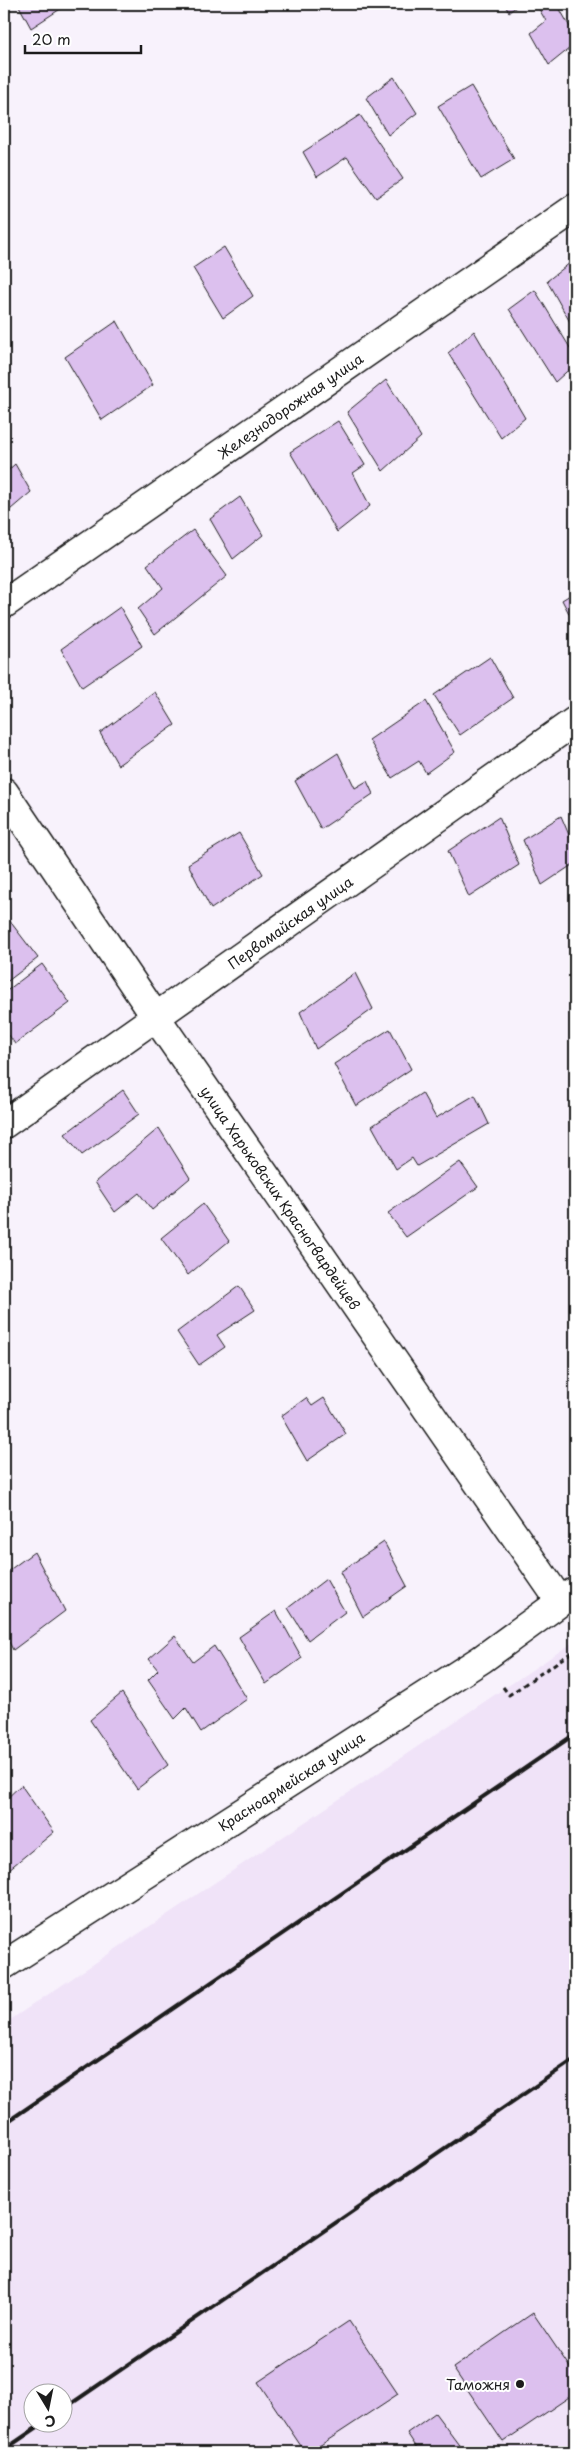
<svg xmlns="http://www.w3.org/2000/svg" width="579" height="2456" font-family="'Playpen Sans',sans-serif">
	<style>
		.built { fill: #f0e3f8; fill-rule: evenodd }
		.building { fill: #dcc0ee; stroke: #1c1c1c }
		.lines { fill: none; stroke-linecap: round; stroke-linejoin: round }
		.street-casing { stroke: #1c1c1c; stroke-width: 31 }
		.path { stroke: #1c1c1c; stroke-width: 3; stroke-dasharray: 5 4; stroke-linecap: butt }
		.street { stroke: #fff; stroke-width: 28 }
		.rail { stroke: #1c1c1c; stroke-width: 4 }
		.poi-dot { fill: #1c1c1c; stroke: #fff; stroke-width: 2 }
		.labels { text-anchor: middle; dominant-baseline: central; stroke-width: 4; stroke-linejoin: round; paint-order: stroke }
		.street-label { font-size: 14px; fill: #1c1c1c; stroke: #fff }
		.poi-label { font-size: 14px; fill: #1c1c1c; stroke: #fff; text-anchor: end }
	</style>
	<rect width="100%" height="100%" fill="#f8f2fc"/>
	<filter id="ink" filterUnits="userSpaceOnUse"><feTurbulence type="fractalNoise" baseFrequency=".02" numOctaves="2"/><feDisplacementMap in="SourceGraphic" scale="10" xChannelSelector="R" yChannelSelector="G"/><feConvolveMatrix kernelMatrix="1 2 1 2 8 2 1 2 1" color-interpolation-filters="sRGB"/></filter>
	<g filter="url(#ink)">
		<path class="built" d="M575,1641V2452H4V2024ZM32,2394H62V2424H32Z"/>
		<path class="building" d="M18,4H68L31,28Z
			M504,4H520L509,12Z
			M536,4H557L575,36V44L549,65L531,33L546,21Z
			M394,77L417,113L388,135L366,98Z
			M471,86L514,159L481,179L438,106Z
			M360,115L403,179L376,198L347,157L317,177L303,152Z
			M224,247L253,296L223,318L193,268Z
			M575,259V331L547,281Z
			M535,290L575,356V364L555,382L509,309Z
			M117,321L153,385L102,420L65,357Z
			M474,331L525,418L501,438L448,353Z
			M386,380L421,437L383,471L347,412Z
			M338,421L365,465L353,473L370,506L337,532L290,452Z
			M15,464L31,492L4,515V474Z
			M240,497L263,535L233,559L210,519Z
			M193,530L227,576L155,634L138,609L163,588L147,565Z
			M575,592V625L562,600Z
			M120,607L142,646L82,687L61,649Z
			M490,657L513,698L460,735L434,695Z
			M155,692L175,725L118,765L100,733Z
			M426,701L455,752L426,773L419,761L392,778L369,740Z
			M338,753L355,788L367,781L373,794L321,829L295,781Z
			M561,816L575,849V863L542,885L523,840Z
			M499,817L519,865L469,897L448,851Z
			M239,833L263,874L211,909L188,864Z
			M9,920L38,958L4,984V924Z
			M42,964L70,1003L15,1044L4,1028V993Z
			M355,973L373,1009L316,1049L300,1012Z
			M390,1029L411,1069L356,1106L334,1064Z
			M123,1090L139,1114L82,1155L65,1134Z
			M422,1093L436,1118L475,1095L489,1124L417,1166L412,1158L396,1169L372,1126Z
			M159,1128L190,1178L152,1210L139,1193L115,1212L95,1182Z
			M460,1162L478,1187L406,1237L388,1213Z
			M203,1204L229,1241L188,1275L161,1238Z
			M239,1286L255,1310L217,1335L225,1347L199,1365L177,1332Z
			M306,1398L312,1406L324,1398L346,1434L307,1461L281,1416Z
			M384,1542L407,1586L363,1617L340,1572Z
			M34,1552L65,1611L13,1650L4,1632V1574Z
			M326,1579L345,1612L308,1640L288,1608Z
			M276,1611L302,1658L266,1684L239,1637Z
			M175,1636L193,1662L214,1646L247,1699L201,1732L186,1708L175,1719L148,1680L158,1670L149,1659Z
			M122,1693L168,1765L137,1789L90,1720Z
			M21,1785L54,1832L8,1870L4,1863V1801Z
			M533,2313L575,2375V2393L503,2442L453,2368Z
			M349,2321L398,2394L310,2452H305L258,2382Z
			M435,2413L464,2452H411L417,2448L407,2433Z"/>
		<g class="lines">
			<defs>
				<g id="street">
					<path id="s1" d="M4,604L575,208"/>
					<path id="s2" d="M4,792L155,1016L560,1601"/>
					<path id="s3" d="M4,1124L575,721"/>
					<path id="s4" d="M4,1965L482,1659L574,1592"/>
				</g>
			</defs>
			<use href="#street" class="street-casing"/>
			<path class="path" d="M503,1687L509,1695L575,1650"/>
			<use href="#street" class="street"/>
			<path class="rail" d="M4,2124L575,1734
				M62,2410L575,2059
				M4,2450L42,2424"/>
		</g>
	</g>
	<circle class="poi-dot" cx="520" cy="2384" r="5"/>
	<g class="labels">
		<g class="street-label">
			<text stroke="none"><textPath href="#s1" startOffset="348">Железнодорожная улица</textPath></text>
			<text stroke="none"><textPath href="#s3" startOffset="350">Первомайская улица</textPath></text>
			<text stroke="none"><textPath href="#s2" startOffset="491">улица Харьковских Красногвардейцев</textPath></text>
			<text stroke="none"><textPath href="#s4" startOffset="341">Красноармейская улица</textPath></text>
		</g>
		<g class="poi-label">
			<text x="510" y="2384">Таможня</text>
		</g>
	</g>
	<rect width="579" height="2456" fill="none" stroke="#fff" stroke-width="20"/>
	<rect x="10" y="10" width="559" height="2436" fill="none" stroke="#1c1c1c" stroke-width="2" filter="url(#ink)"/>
	<g transform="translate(48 2408) rotate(170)"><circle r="24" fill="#ffffff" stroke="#a4a4a4"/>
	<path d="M0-4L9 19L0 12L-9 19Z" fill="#1c1c1c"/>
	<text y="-8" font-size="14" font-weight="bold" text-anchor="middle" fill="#1c1c1c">С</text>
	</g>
	<path d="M25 45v8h116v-8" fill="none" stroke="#1c1c1c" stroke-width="2.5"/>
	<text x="32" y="45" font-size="15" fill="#1c1c1c" stroke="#ffffff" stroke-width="4" paint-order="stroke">20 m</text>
</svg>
